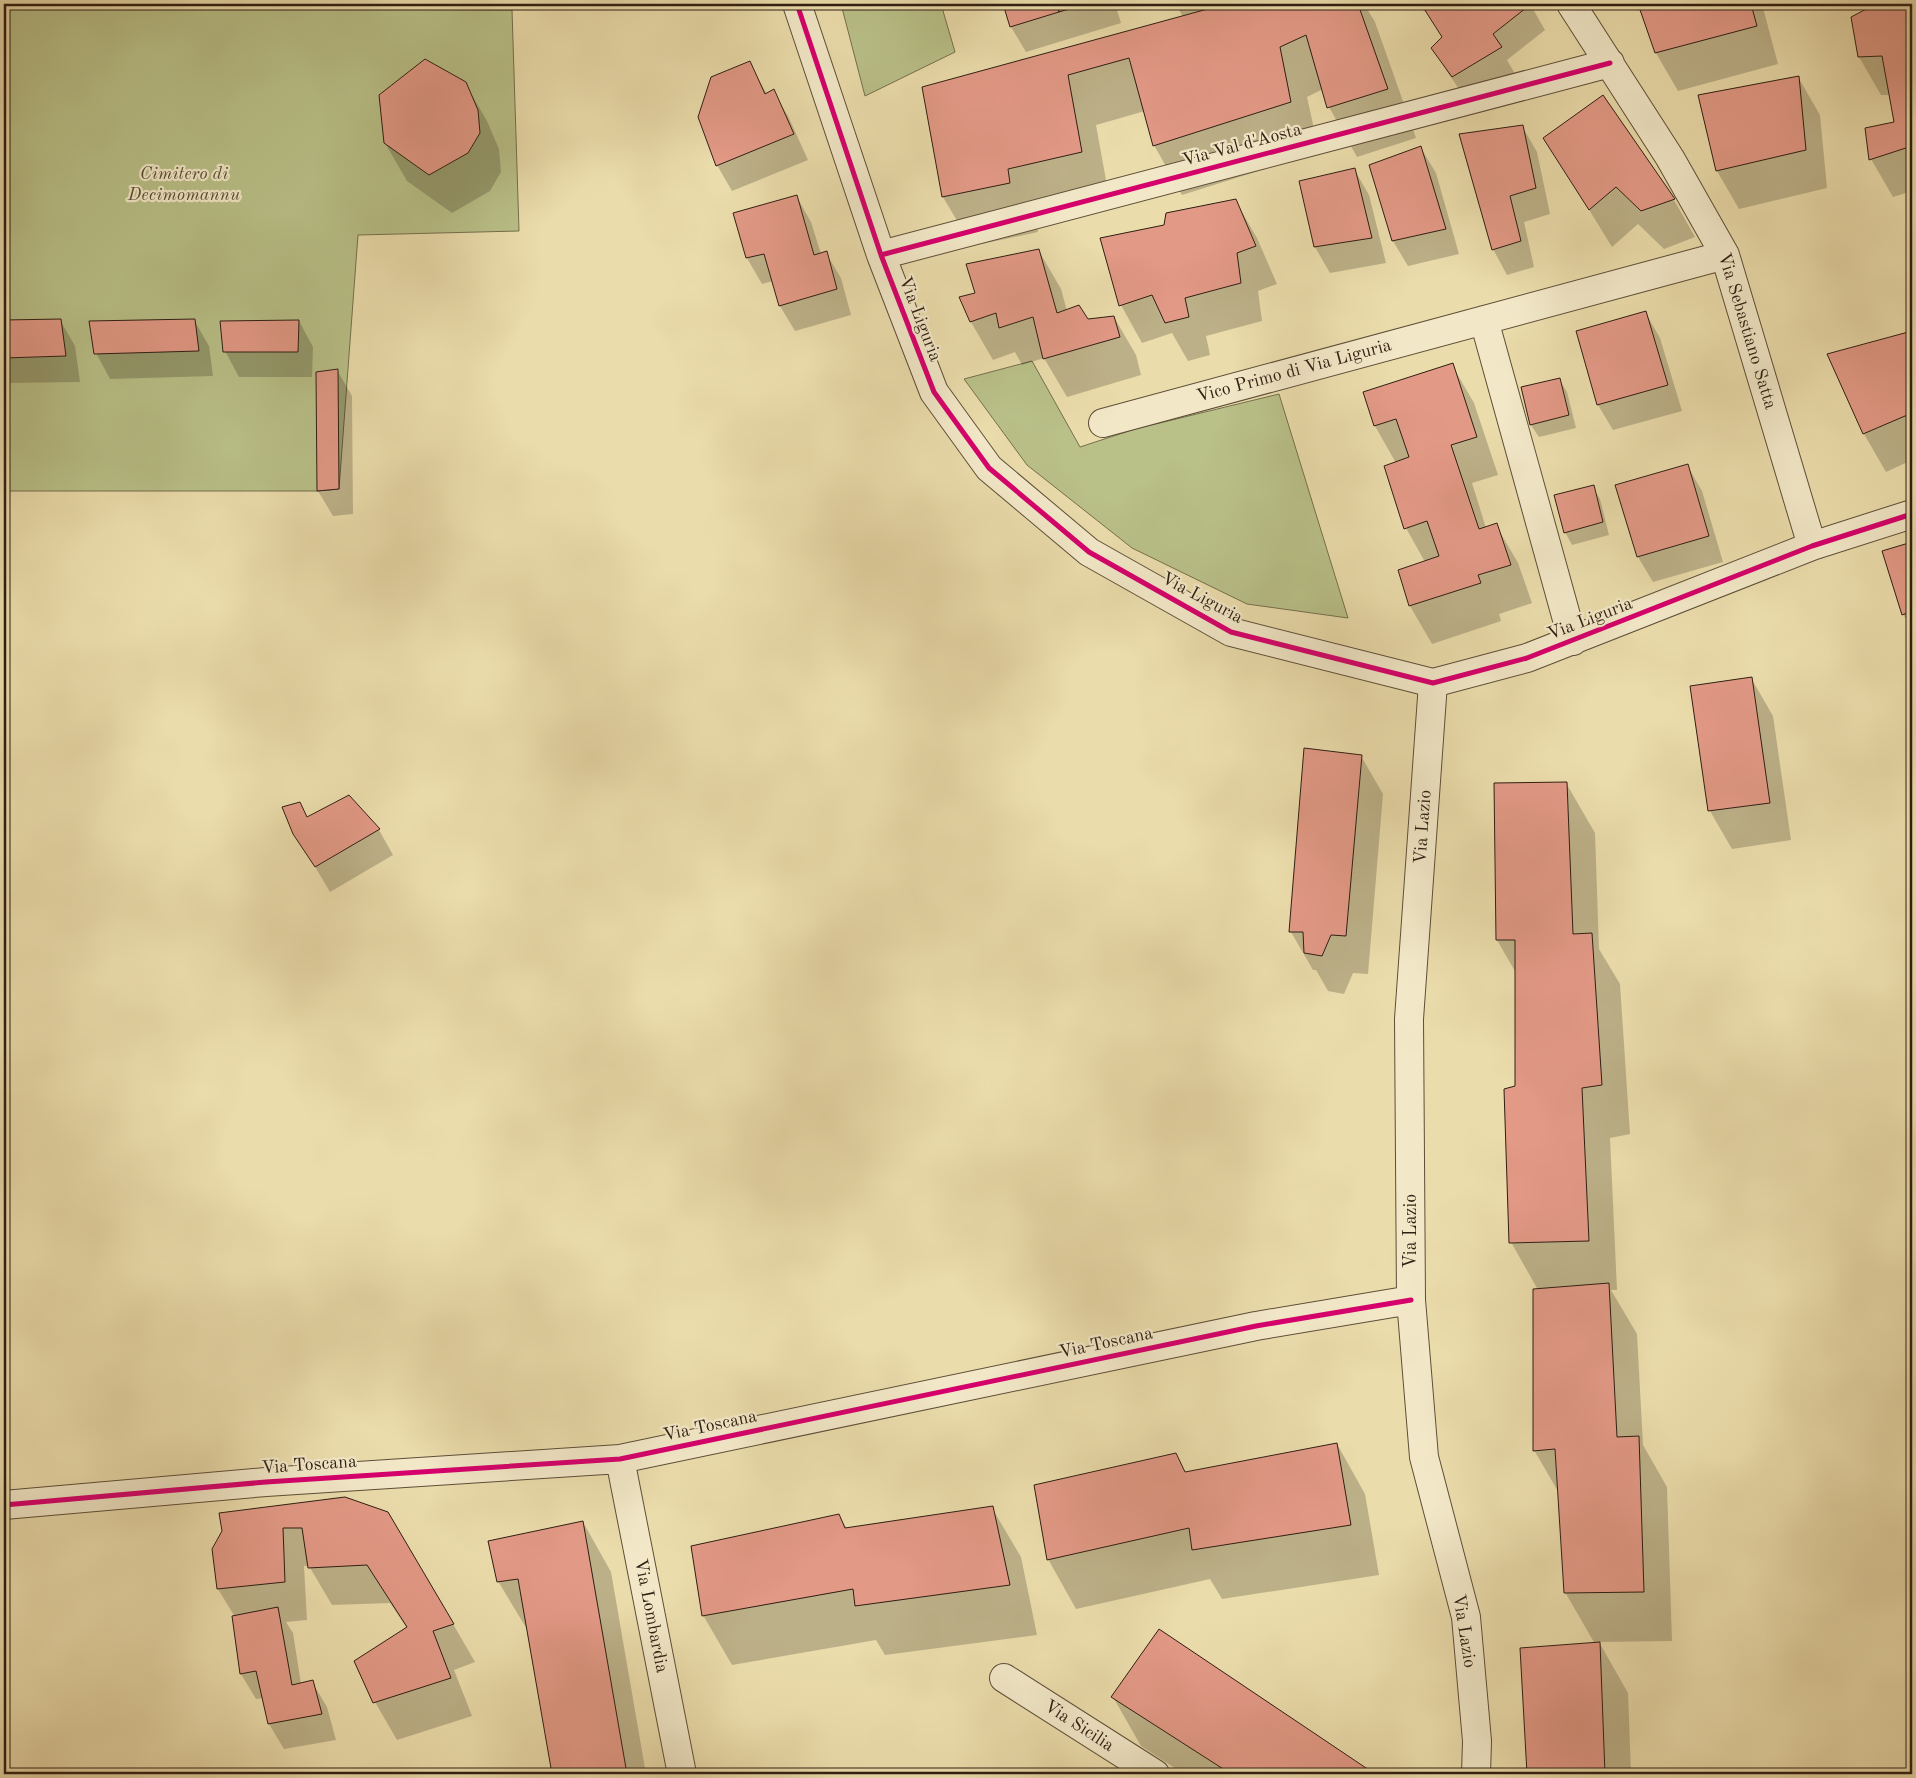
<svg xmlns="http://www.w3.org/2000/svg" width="1916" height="1778" font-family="'Old Standard TT',serif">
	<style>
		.green { fill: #b9c088; stroke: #746f4d }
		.shadow { fill: #0003 }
		.building { fill: #e29986; stroke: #2f1e12 }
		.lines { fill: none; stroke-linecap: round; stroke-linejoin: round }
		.street-casing { stroke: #5e4e38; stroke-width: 30 }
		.street { stroke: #f2e8c8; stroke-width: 28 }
		.cycleway-casing { stroke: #f2e8c8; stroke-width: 8 }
		.cycleway { stroke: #d6006c; stroke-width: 5 }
		.labels { text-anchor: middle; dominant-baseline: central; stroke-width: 4.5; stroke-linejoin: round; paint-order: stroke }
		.street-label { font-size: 18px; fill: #2f1e12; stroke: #f2e8c8 }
		.park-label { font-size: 18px; font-style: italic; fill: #584f35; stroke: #f2e8c8 }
	</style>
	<rect width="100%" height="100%" fill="#ebdcab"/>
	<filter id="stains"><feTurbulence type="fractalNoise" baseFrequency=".004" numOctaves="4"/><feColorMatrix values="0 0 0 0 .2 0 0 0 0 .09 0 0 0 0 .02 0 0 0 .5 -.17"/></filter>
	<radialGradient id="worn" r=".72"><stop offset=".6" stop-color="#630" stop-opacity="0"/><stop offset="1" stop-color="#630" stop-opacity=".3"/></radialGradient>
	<path class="green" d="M4,4H331L332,9L512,10L519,231L358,235L339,489L317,491H4Z
		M841,4H941L955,52L865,96Z
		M1032,361L1080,447L1135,429L1279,394L1348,618L1247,604L1132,548L1027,465L964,379Z"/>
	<path class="shadow" d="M233,4H318V8L236,9Z
		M1004,4H1115L1121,23L1026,52L1011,27Z
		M1176,4H1364L1375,22L1416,138L1357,157L1329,107L1323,89L1307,97L1319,152L1182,195L1154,145L1145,111L1096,125L1110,202L1036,219L1038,232L972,246L943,197L923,88L1183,17Z
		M1423,4H1530L1545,30L1507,60L1515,74L1468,102L1448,73L1433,48L1443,38Z
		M1639,4H1762L1778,64L1678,91L1656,53Z
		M1879,4H1912V191L1893,197L1871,159L1896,123L1890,95H1881L1859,57L1852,18Z
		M749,63L767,94L773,91L788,116L808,160L732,191L717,165Z
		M1798,77L1820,115L1827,188L1739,209L1717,171L1699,96Z
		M465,83L487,121L499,149L501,172L490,191L452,213L407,181L385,143Z
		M1602,97L1674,200L1695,237L1664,249L1638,224L1612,247L1545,138Z
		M1522,126L1537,152L1550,214L1524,222L1534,267L1507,275L1493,249Z
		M1421,148L1436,173L1459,254L1408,266L1393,241Z
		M1354,169L1369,195L1386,263L1330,273L1315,247L1301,182Z
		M797,197L811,222L821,254L826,253L841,278L851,315L795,331L780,306L773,281L762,284L747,258L735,214Z
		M1235,200L1257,238L1277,284L1258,291L1262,321L1206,336L1210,355L1188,361L1172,333L1142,343L1121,305L1165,226Z
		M1039,251L1061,289L1067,311L1087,321L1114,317L1136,355L1141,375L1067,397L1044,358L1022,365L1015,352L993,360L971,322L961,298L976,294Z
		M1645,312L1660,338L1682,411L1613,430L1598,405L1577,332Z
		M60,320L75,346L80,382L4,383V321Z
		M194,320L209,346L213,376L110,379L96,353Z
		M299,321L313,347L312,377H239L225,351Z
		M1912,332V460L1886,472L1864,434L1829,355Z
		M1452,365L1474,403L1498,475L1472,483L1486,528L1496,525L1518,563L1532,603L1499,614L1501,621L1432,644L1410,606L1399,571L1425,562L1406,528L1396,463L1375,426Z
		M337,370L352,396L353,514L333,516L318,491L317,373Z
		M1559,379L1567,392L1576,428L1539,437L1531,425L1522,388Z
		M1687,465L1702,491L1723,562L1653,582L1638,557L1617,486Z
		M1593,487L1600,499L1609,535L1572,545L1565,532Z
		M1912,543V630L1903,614L1883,552Z
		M1751,678L1773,716L1791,840L1732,849L1710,811Z
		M1361,756L1383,794L1368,974L1353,973L1344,994L1328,991L1316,970H1313L1291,932Z
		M1566,783L1595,833L1599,949L1620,984L1630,1134L1610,1138L1617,1290H1611L1637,1334L1643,1445L1667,1487L1672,1641L1599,1642L1628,1693L1631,1774H1529L1522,1649L1595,1644L1565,1592L1559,1493L1534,1450L1538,1290L1511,1242L1516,1087V973L1497,940Z
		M349,796L379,830L393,855L330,892L295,833L307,818Z
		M1337,1444L1365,1494L1379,1575L1222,1599L1210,1579L1076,1609L1048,1559L1176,1454L1186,1473Z
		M345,1499L453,1624L475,1662L454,1670L472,1716L397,1740L375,1702L407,1628L390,1603L332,1605L309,1566H304L307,1620L286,1622L293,1633L301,1684L312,1682L327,1707L336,1740L284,1749L269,1724L263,1698L256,1699L241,1674L235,1617L218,1589L214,1549Z
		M992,1508L1021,1557L1037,1635L885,1655L876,1640L732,1665L703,1615L839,1515L847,1529Z
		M583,1522L611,1572L646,1774H553L528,1631L498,1581Z
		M1160,1631L1373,1774H1184L1141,1746L1113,1697Z"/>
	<path class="building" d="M1003,4H1057L1059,12L1010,27Z
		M1057,4H1086L1059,12Z
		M1226,4H1358L1388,89L1327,108L1306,35L1280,47L1291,102L1153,146L1129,58L1068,75L1082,152L1008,169L1010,183L942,197L922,87Z
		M1421,4H1531L1493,34L1502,47L1452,77L1431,48L1442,37Z
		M1638,4H1751L1757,26L1655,53Z
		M1876,4H1912V146L1869,160L1865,128L1894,122L1882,56L1858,57L1851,17Z
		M425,59L466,82L478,110L480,133L468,153L429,175L384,143L379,95Z
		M750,61L765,94L774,89L794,134L716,166L698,117L711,77Z
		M1799,76L1806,150L1716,171L1698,95Z
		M1603,95L1675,199L1641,211L1616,187L1589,210L1543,138Z
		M1523,125L1536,188L1510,196L1521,241L1492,250L1459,134Z
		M1421,146L1446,229L1392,241L1369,165Z
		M1355,168L1372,238L1314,247L1299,181Z
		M797,195L814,255L827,251L837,289L779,306L764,254L746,258L733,213Z
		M1236,199L1256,246L1237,253L1241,283L1185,298L1189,317L1165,323L1152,295L1119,306L1100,238L1164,225L1166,213Z
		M1039,249L1057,313L1079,305L1088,319L1114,316L1120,337L1043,359L1033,317L999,328L996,313L970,322L959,297L975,293L966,264Z
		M1646,311L1668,385L1597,405L1576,331Z
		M61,319L66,356L4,358V320Z
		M195,319L199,351L94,354L89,321Z
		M299,320L298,352H223L220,321Z
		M1912,331V413L1863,434L1827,354Z
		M1453,363L1477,437L1451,445L1479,529L1497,523L1511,565L1478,575L1481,583L1409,606L1398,570L1439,556L1427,521L1404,529L1384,466L1409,457L1396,419L1374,426L1363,392Z
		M338,369L339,489L317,491L316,372Z
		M1560,378L1569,415L1530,425L1521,387Z
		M1688,464L1709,536L1637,557L1615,485Z
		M1594,485L1603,522L1564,533L1554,495Z
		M1912,542V611L1902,615L1882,551Z
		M1752,677L1770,803L1708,811L1690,686Z
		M1304,748L1362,755L1346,936L1331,935L1322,956L1304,953L1303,932H1289Z
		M1567,782L1573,934L1592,933L1602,1085L1582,1088L1589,1241L1509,1243L1504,1089L1515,1086V940H1496L1494,783Z
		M349,795L380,829L315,867L293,834L282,807L300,802L307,817Z
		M1609,1283L1617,1437L1639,1436L1644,1592L1564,1593L1555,1449L1533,1451V1289Z
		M1337,1443L1351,1525L1192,1550L1189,1528L1047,1560L1034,1485L1176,1453L1185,1472Z
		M345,1497L388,1512L454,1624L433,1631L451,1678L373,1703L354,1661L407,1627L367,1565L308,1568L302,1528H283L285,1582L217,1589L212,1549L222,1531L219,1513Z
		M993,1506L1010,1585L855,1606L853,1589L702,1616L691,1546L839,1514L845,1528Z
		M583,1521L627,1774H552L518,1579L497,1582L488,1541Z
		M278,1607L292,1685L313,1680L322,1714L268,1724L256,1671L240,1674L232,1616Z
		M1159,1629L1375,1774H1231L1111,1697Z
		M1600,1642L1605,1774H1527L1520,1648Z"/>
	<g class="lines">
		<defs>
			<path id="street" d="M797,4L881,255L934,392L989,468L1089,552L1231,632L1433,683L1527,658L1812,546L1912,514
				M1571,4L1670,158L1725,255L1812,546
				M881,255L1610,63
				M1484,320L1573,641
				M1103,423L1725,255
				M1433,683L1409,1019L1411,1300L1424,1457L1466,1617L1477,1741L1476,1774
				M620,1459L682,1774
				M4,1505L266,1482L620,1459L1256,1326L1411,1300
				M1004,1678L1155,1774"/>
		</defs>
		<use href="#street" class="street-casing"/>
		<use href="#street" class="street"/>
		<defs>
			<path id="cycleway" d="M797,4L881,255L934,392L989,468L1089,552L1231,632L1433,683L1527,658L1812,546L1912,514
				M881,255L1610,63
				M4,1505L266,1482L620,1459L1256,1326L1411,1300"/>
		</defs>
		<use href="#cycleway" class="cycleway-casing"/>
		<use href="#cycleway" class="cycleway"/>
	</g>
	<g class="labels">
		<g class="street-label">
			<text transform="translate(1242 145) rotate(-15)">Via Val d'Aosta</text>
			<text transform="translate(920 319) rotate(69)">Via Liguria</text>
			<text transform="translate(1747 331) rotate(73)">Via Sebastiano Satta</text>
			<text transform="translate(1294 371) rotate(-15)">Vico Primo di Via Liguria</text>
			<text transform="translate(1202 598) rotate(28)">Via Liguria</text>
			<text transform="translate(1590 619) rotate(-21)">Via Liguria</text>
			<text transform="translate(1423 827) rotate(-86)">Via Lazio</text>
			<text transform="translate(1411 1231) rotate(-90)">Via Lazio</text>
			<text transform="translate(1106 1343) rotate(-12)">Via Toscana</text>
			<text transform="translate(710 1426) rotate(-12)">Via Toscana</text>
			<text transform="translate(309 1465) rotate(-4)">Via Toscana</text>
			<text transform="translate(651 1616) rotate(79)">Via Lombardia</text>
			<text transform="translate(1464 1631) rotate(81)">Via Lazio</text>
			<text transform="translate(1079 1726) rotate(33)">Via Sicilia</text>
		</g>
		<g class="park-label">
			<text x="184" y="174">Cimitero di<tspan x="184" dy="21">Decimomannu</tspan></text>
		</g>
	</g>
	<rect width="1916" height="1778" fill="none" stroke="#ebdcab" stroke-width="20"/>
	<rect x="5" y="5" width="1906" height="1768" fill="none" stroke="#2f1e12" stroke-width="2.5"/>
	<rect x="10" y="10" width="1896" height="1758" fill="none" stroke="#2f1e12"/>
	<rect width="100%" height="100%" filter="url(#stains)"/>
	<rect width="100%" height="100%" fill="url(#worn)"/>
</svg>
